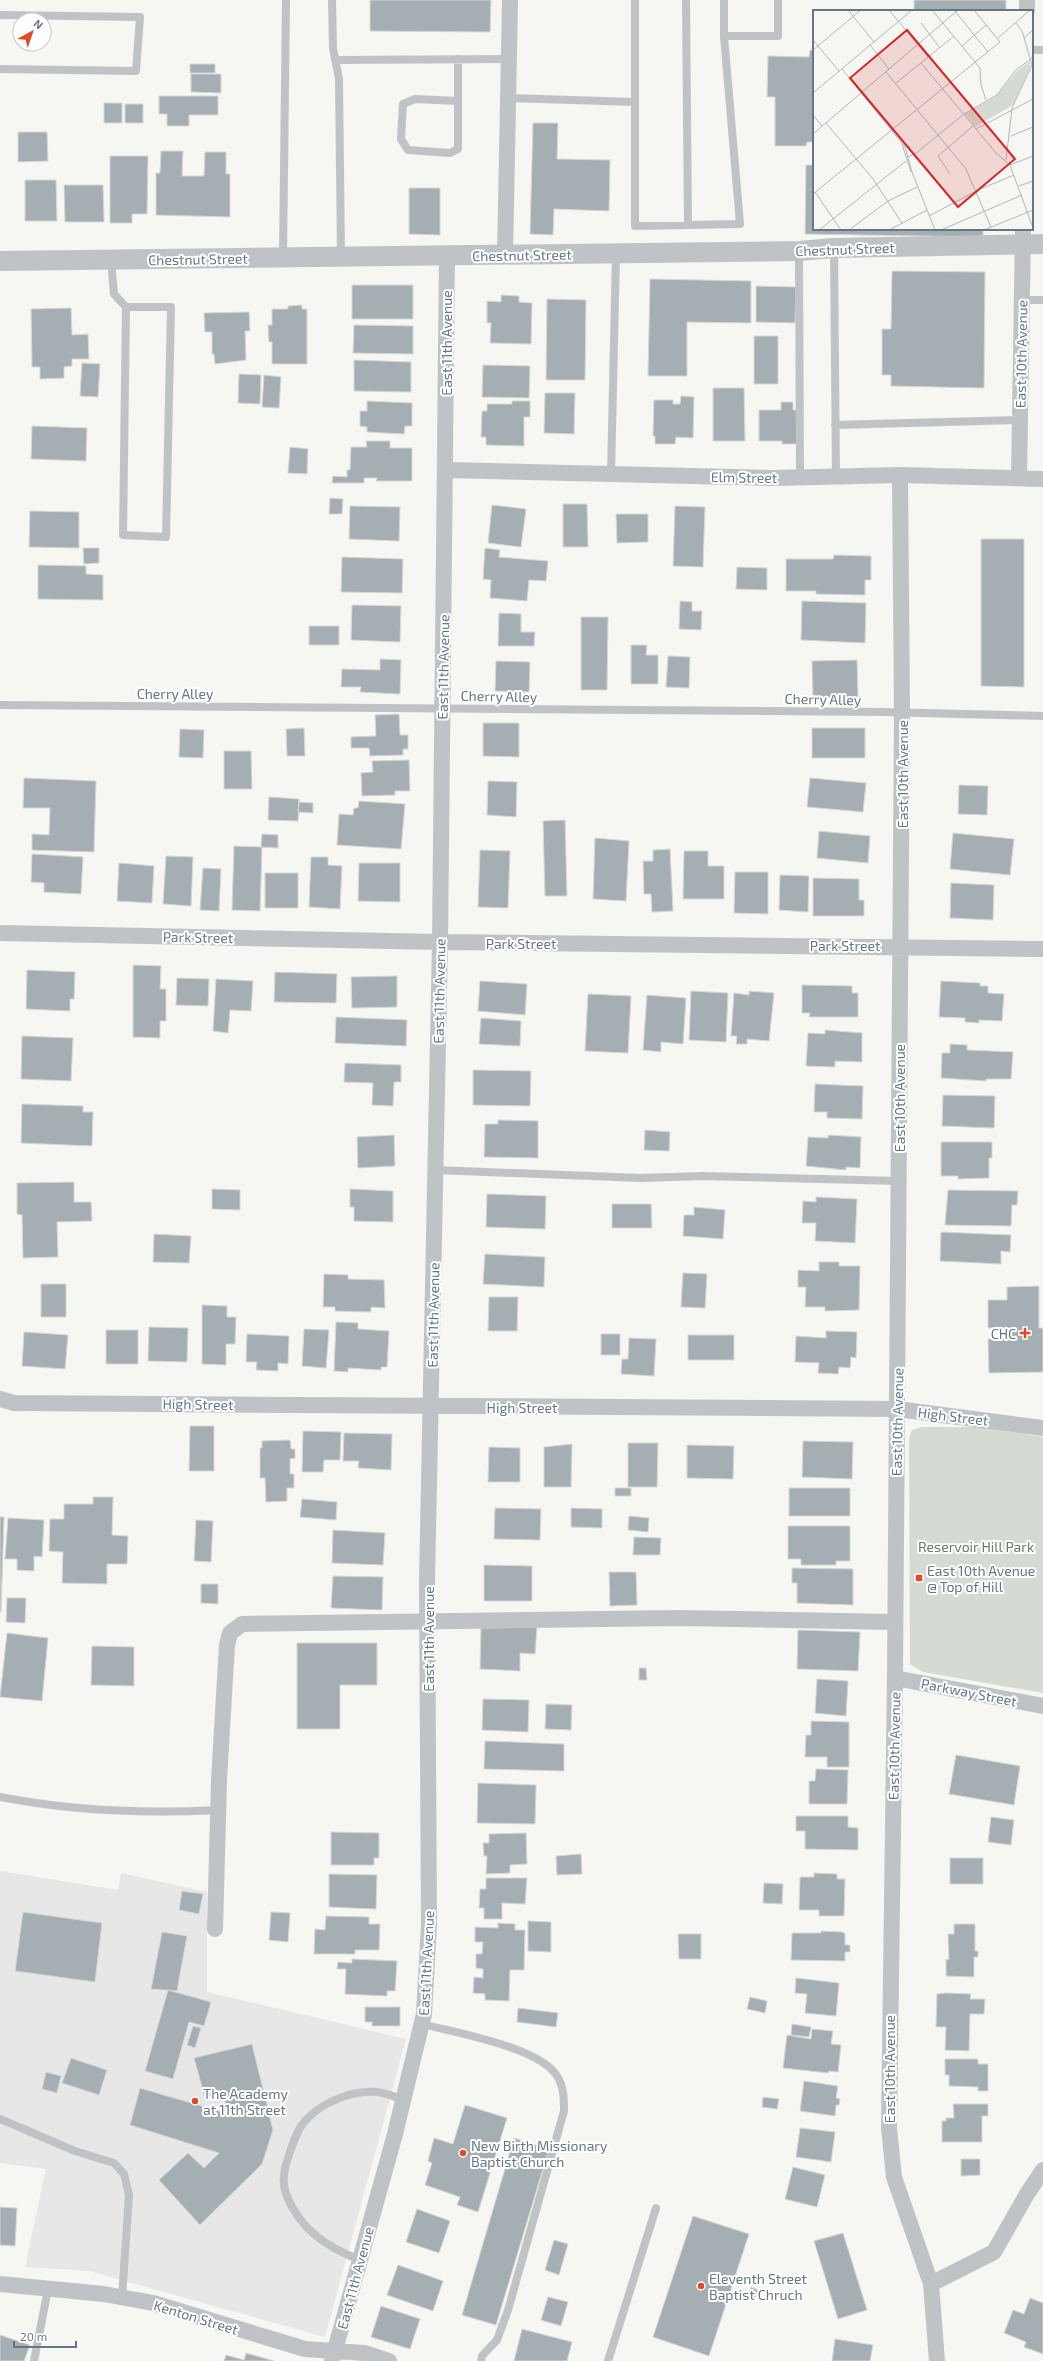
<svg xmlns="http://www.w3.org/2000/svg" width="1043" height="2361" font-family="'Exo 2',sans-serif">
	<style>
		.built { fill: #e6e7e6 }
		.green { fill: #d5dbd2 }
		.building { fill: #a5aeb3; stroke: #d7d7d5 }
		.lines { fill: none; stroke-linecap: round; stroke-linejoin: round }
		.service { stroke: #bfc3c6; stroke-width: 8 }
		.minor { stroke: #bfc3c6; stroke-width: 16 }
		.tertiary { stroke: #bfc3c6; stroke-width: 20 }
		.poi-dot { fill: #de4c2a; stroke: #fff; stroke-width: 1.5 }
		.labels { text-anchor: middle; dominant-baseline: central; stroke-width: 4; stroke-linejoin: round; paint-order: stroke }
		.street-label { font-size: 14px; fill: #667783; stroke: #fff }
		.poi-label { font-size: 14px; fill: #667783; stroke: #fff; text-anchor: start }
		.park-label { font-size: 14px; fill: #6a7a64; stroke: #fff }
		.inset-road { fill: none; stroke: #afb8bc; stroke-width: 1 }
		.view { fill: #d62828; fill-opacity: 0.15; stroke: #d62828; stroke-width: 2 }
		.inset-edge { fill: none; stroke: #667783; stroke-width: 2 }
	</style>
	<rect width="100%" height="100%" fill="#f6f6f2"/>
	<path class="built" d="M0,1871L118,1890L121,1873L207,1892V1992L406,2039L325,2337L89,2271L25,2267L46,2169L0,2163Z"/>
	<path class="green" d="M921,1427H982L1043,1437V1693L923,1672L910,1664L909,1438L912,1430Z"/>
	<path class="building" d="M370,0H491L490,32L370,31Z
		M914,0H1006V11H914Z
		M810,50H814V142H807L806,146H775V97H767L768,56L809,57Z
		M190,64H215V73H190Z
		M191,74H221V93L191,92Z
		M159,96H218V115H189V126H167V114H159Z
		M104,103H122V123H104Z
		M125,104H143V123H125Z
		M533,123H558L557,159L610,160L609,211L554,209L553,235L530,234Z
		M18,132H47L48,161L18,162Z
		M161,151H183L182,176H204L205,152H226V174H230V217L156,215V173H160Z
		M110,156H148L147,214H132V223H110Z
		M806,165H814V229H983V237L805,234Z
		M25,180H56L57,221H25Z
		M64,185H103L104,222H65Z
		M409,188H440V235L409,234Z
		M892,271L985,272L984,388L891,386V375H882V329H891Z
		M650,279L751,281V323L687,322V376H648Z
		M352,285H413V319H352Z
		M756,286L796,287L795,323L756,322Z
		M501,295L519,296V302L532,303L531,344L490,343L491,323H487V301L501,302Z
		M547,299L586,300L585,380H546Z
		M302,305V309H307V364H272V342H269L268,325H272V309H288V306Z
		M71,308L72,335L88,334L89,359H72V366L64,367V378L40,379V367H32L31,309Z
		M249,312L250,331H245L246,360L215,364L214,354H212V332H205L204,313Z
		M354,325L413,326V354L353,353Z
		M754,336H778V384H754Z
		M354,360L411,362V392L354,391Z
		M82,363L100,364L98,397L80,396Z
		M483,365L530,366L529,398L482,397Z
		M239,374L261,375L260,404L238,403Z
		M264,375L281,377L279,408L262,407Z
		M713,388H744L745,441H713Z
		M545,393H575L574,434L544,433Z
		M681,396L694,397L693,438L676,437L675,444H655V436H653L654,400H673V404H680Z
		M367,401L412,403V426H405L404,434L367,432V427L360,426V411H367Z
		M512,401H530V417H524V446L486,445V437H481L482,411H487V404H512Z
		M781,402H793V410H797V444H782V441H759V410H781Z
		M32,426L87,428L86,461L31,459Z
		M366,441H390V448H412V481H376L377,478H364V483H332L333,476L347,477V470H350L351,447H367Z
		M290,447L308,449L307,474L288,473Z
		M330,498L343,499L342,514H329Z
		M563,504H587L588,547H563Z
		M492,505L526,509L521,547L488,543Z
		M350,506L400,507L399,541L349,539Z
		M675,506L705,507L703,567L673,566Z
		M30,511L79,512V548L29,547Z
		M616,514H648V542L617,543Z
		M981,539H1024V687L981,686Z
		M83,548H99V563L84,564Z
		M485,548L500,550L499,557L548,561L546,581L529,580L527,601L490,598L491,580L483,579Z
		M834,555L871,556V580H865V595L816,594V591H786V559H833Z
		M342,557L403,559L402,593L341,592Z
		M38,565L86,566V574L103,575V600L38,599Z
		M737,567L767,568V590L736,589Z
		M680,601L692,602V611H702L701,630L679,629Z
		M802,601L866,603L865,643L801,640Z
		M352,605L401,606L400,642L351,640Z
		M499,613L521,614V632H535L534,646H498Z
		M581,617H608L607,690H581Z
		M309,626H339V645H309Z
		M631,645H647L646,655H658V684H631Z
		M668,656L690,657L689,688L666,687Z
		M380,659L401,660L400,694L360,692L361,687H341L342,669L380,670Z
		M857,660L858,697L813,698L812,661Z
		M496,661L530,662L529,692L495,691Z
		M399,714L400,735H408V749H403V755L370,756L369,748H351V737L376,736L375,715Z
		M483,723H519V757L483,756Z
		M304,728L305,756H287L286,729Z
		M812,728H865V758H812Z
		M180,729L204,730L203,758L179,757Z
		M224,751H251L252,789H224Z
		M409,760L410,791H395V795L362,796L361,773L373,772L372,761Z
		M24,778L96,781L94,852L32,850V834L49,835L50,808H23Z
		M810,778L866,783L863,812L807,807Z
		M488,781L517,782L516,817L487,815Z
		M959,785L988,786L987,815L958,814Z
		M269,797L299,799L298,821L268,820Z
		M359,801L405,804L401,849L337,845L339,814L353,815L354,808H358Z
		M299,802L313,803V813L298,812Z
		M565,820L567,896H545L543,821Z
		M819,831L870,836L868,863L817,858Z
		M953,833L1014,839L1010,875L950,869Z
		M262,834L278,835V848L261,847Z
		M595,838L629,841L626,901L593,899Z
		M234,846L262,847L260,911L232,910Z
		M670,849L673,911L652,912L651,894H644L643,861H653V850Z
		M480,850L510,851L508,908L478,907Z
		M684,851H708V866H724V899H683Z
		M32,854L83,857L81,894L44,892V883L31,882Z
		M166,856L193,857L191,906L163,904Z
		M311,857H328V865L342,866L340,909L309,907Z
		M119,863L154,866L152,903L117,901Z
		M359,863H400V902L358,901Z
		M203,868L221,869L219,911L200,910Z
		M735,872H768V914L734,913Z
		M265,873H298V908H265Z
		M780,875L809,876L808,912L779,910Z
		M813,878L859,879V900H864V916H813Z
		M951,883L994,885L993,920L950,918Z
		M133,965L161,966L160,989H166V1021H160V1038L133,1037Z
		M27,970L75,972L74,999H70V1011L26,1009Z
		M275,972L337,974L336,1003L274,1002Z
		M397,976V1007L352,1008L351,977Z
		M177,978L209,979L208,1006L176,1005Z
		M216,979L253,981L251,1011L230,1010L228,1033L213,1031Z
		M480,981L527,984L525,1015L478,1011Z
		M941,981L980,983V986H988V993L1004,994L1002,1021L979,1020V1023L965,1022V1018L939,1017Z
		M802,985L852,986V993H858V1017H809L810,1013H802Z
		M691,991L728,993L726,1042L689,1040Z
		M749,991L774,993L769,1041L747,1039V1044H736L737,1036H731L734,993L749,995Z
		M588,994L631,996L628,1053L585,1051Z
		M647,995L686,998L683,1044L661,1042V1052L643,1050Z
		M336,1017L407,1020L406,1046L335,1043Z
		M481,1018L521,1021L520,1046L479,1044Z
		M825,1030L862,1033V1062L835,1061V1067L806,1066L808,1033L825,1034Z
		M22,1036L73,1038L71,1081L21,1079Z
		M950,1044L967,1045V1050L1013,1052L1011,1079H986V1081L941,1078L942,1053H950Z
		M345,1063L401,1065V1082H394L393,1106L372,1105L373,1083L344,1082Z
		M473,1070L531,1071L530,1106L473,1105Z
		M815,1084L863,1086L862,1119L827,1118V1112H814Z
		M943,1095L995,1096L994,1128L942,1126Z
		M22,1104L83,1106V1112H93L92,1146L21,1143Z
		M498,1120L538,1121V1158L484,1157L485,1124H498Z
		M645,1130L670,1132L669,1151L644,1150Z
		M394,1135L395,1166L358,1168L357,1137Z
		M828,1135L861,1137L860,1168L846,1167V1170L806,1166L808,1137L828,1138Z
		M941,1142H992V1158H989V1178L958,1179V1176H941Z
		M74,1182V1202H91L92,1221L57,1222L58,1257L23,1258L22,1215L17,1214V1183Z
		M212,1189L240,1190V1210L212,1209Z
		M350,1189L393,1191V1222L354,1221V1207H350Z
		M948,1190L1018,1191L1017,1205H1012L1011,1226L945,1225Z
		M487,1194L546,1196L545,1229L486,1227Z
		M816,1197L857,1199L855,1243L815,1241L816,1223H802L803,1201L816,1202Z
		M612,1204H651L652,1228H612Z
		M694,1207L725,1210L723,1239L683,1236L684,1215H694Z
		M941,1232L1011,1235L1010,1252L1001,1251V1264L940,1261Z
		M154,1234L191,1236L189,1263L153,1262Z
		M485,1254L545,1257L544,1287L483,1284Z
		M819,1262H839V1266H860L859,1310L825,1311V1307H805L806,1287H798V1270L819,1271Z
		M683,1273L707,1274L705,1308L681,1307Z
		M324,1274L348,1275V1279L384,1280L385,1308L371,1307V1312L335,1311V1307H323Z
		M41,1284H66V1317H41Z
		M1039,1286V1328H1043V1372L989,1373L988,1339L1007,1338V1328H988V1300H1007V1287Z
		M489,1297H518L517,1331H488Z
		M202,1305L227,1306V1317H236L235,1344H226V1365L202,1364Z
		M336,1322L358,1323V1329L389,1331L387,1367H381V1370L348,1368V1372L334,1371Z
		M149,1327L188,1328L187,1362L148,1361Z
		M304,1329L329,1330L326,1368L302,1366Z
		M106,1330H138V1364H106Z
		M826,1331L857,1332L856,1358L851,1357L850,1368L839,1367L838,1374L818,1373L819,1363L795,1362L796,1336L826,1338Z
		M24,1332L68,1335L65,1369L22,1366Z
		M247,1334L289,1336L288,1364L278,1363V1371L256,1370L257,1362H246Z
		M601,1334H620V1355H601Z
		M688,1335H734V1360H688Z
		M629,1338L656,1339L654,1376L621,1374L622,1359H628Z
		M190,1426H214V1471H189Z
		M303,1431L341,1432L340,1460H324L323,1472H302Z
		M344,1433L392,1434L391,1470L358,1468L359,1461H343Z
		M290,1440L291,1449H295V1458L290,1459V1474H294V1488H287V1501L266,1502L265,1478H260V1448H262V1441Z
		M803,1441L853,1442L852,1479L802,1477Z
		M628,1443H658L657,1487H628Z
		M572,1444L571,1487H544V1447Z
		M687,1445L734,1446L733,1479L687,1478Z
		M489,1447L520,1448V1482H488Z
		M615,1488H631V1496H615Z
		M789,1488H850V1516H789Z
		M93,1497H113L112,1535L128,1536L127,1564H107V1584L62,1583L63,1552L49,1551L50,1519H64V1504H93Z
		M302,1499L337,1502L336,1520L300,1517Z
		M495,1508L541,1509L540,1540L494,1539Z
		M571,1508L602,1509V1528L571,1527Z
		M629,1516L649,1518L648,1532L628,1530Z
		M0,1517H4L1,1612H0Z
		M8,1518L44,1520L42,1557L34,1556V1571L17,1570V1559H5Z
		M196,1520L213,1521L211,1562L194,1561Z
		M788,1526H850V1561H836V1565H801V1559H788Z
		M333,1530L385,1533L383,1565L332,1563Z
		M634,1537L661,1538L660,1555H633Z
		M484,1565L532,1566V1601H484Z
		M792,1568L853,1569V1605L797,1603V1583H792Z
		M609,1572H636L637,1605L610,1606Z
		M333,1576L383,1577L382,1610L331,1608Z
		M201,1584H218V1604L201,1603Z
		M7,1598H26L25,1623L6,1622Z
		M537,1627L535,1654L520,1653V1671L480,1669L481,1628Z
		M798,1630L860,1632L858,1671L797,1669Z
		M7,1633L48,1638L42,1701L0,1697Z
		M297,1643H377V1685H340V1729H297Z
		M92,1646L134,1647V1686L91,1685Z
		M639,1668H646L647,1680H639Z
		M817,1679L848,1681L846,1716L815,1713Z
		M483,1699L529,1700L528,1732L482,1730Z
		M546,1704L572,1705L571,1730L545,1729Z
		M811,1721L849,1722V1767H827V1757H805L806,1735H811Z
		M485,1741L564,1744V1771L484,1769Z
		M956,1755L1020,1766L1014,1805L949,1794Z
		M816,1769L848,1770L847,1804H809V1781H815Z
		M478,1783L536,1785L535,1824L477,1823Z
		M796,1816H848V1827L858,1828V1850L805,1849V1831H796Z
		M991,1817L1014,1820L1011,1845L988,1842Z
		M331,1832L379,1833V1858H374V1865H331Z
		M526,1833L527,1864L510,1865V1873L486,1874L487,1856H484L483,1843H489V1834Z
		M581,1854L582,1874L557,1875L556,1856Z
		M950,1858H983V1884H950Z
		M814,1873L837,1874V1879H845L844,1916H819V1910H799L800,1877H814Z
		M329,1874L377,1875L376,1909L329,1907Z
		M486,1878H527L525,1904L502,1903V1919H484V1908H479L480,1889H486Z
		M764,1883L783,1884L782,1904L763,1903Z
		M182,1891L203,1894L199,1914L179,1910Z
		M23,1912L102,1923L95,1982L15,1971Z
		M271,1912L290,1913L288,1942L269,1940Z
		M326,1916L369,1917V1924H380L379,1950H355V1954H314L315,1929L325,1930Z
		M528,1921L551,1922V1952L528,1951Z
		M498,1923L515,1924V1930H525L524,1970H510L509,2001L485,2000V1994L473,1993L474,1977L483,1978V1969L476,1968V1954H482L483,1942H475V1927L498,1928Z
		M954,1924H975V1951H978V1957H974V1977L946,1976V1959L949,1960L948,1934H954Z
		M821,1931L843,1932L845,1934V1945H850V1952H845V1961L791,1960L792,1933H821Z
		M162,1932L187,1936L177,1991L151,1989Z
		M678,1934H701V1959H679Z
		M352,1959L397,1961L395,1991H387V1996L345,1994L346,1969H337L338,1962L352,1963Z
		M796,1978L839,1983L836,2016L805,2013L807,1994L795,1993Z
		M168,1990L211,2002L204,2026L189,2022L173,2079L145,2071Z
		M946,1993L971,1994L970,1999H985L984,2014H970L969,2051L945,2050L946,2027H936L937,1994Z
		M750,1997L767,2001L765,2013L747,2009Z
		M365,2007H400V2026H372V2022H365Z
		M518,2008L558,2013L556,2027L517,2022Z
		M792,2024L811,2027L809,2037L791,2035Z
		M193,2026L201,2028L195,2048L187,2045Z
		M812,2029L833,2031L831,2044L841,2045L838,2072L829,2071L828,2073L783,2068L787,2035L811,2039Z
		M252,2044L273,2130L262,2164L200,2225L159,2180L188,2153L204,2168L219,2153L130,2125L140,2088L229,2114L223,2094L205,2098L194,2058Z
		M71,2058L107,2070L99,2095L62,2083Z
		M945,2059H978V2064H988V2091H978V2087L949,2086V2075H945Z
		M46,2072L61,2076L57,2093L42,2089Z
		M804,2081L838,2086L836,2098L840,2099L839,2105H836L835,2116L800,2111Z
		M763,2097L779,2099L777,2109L762,2107Z
		M953,2104H988V2116H982V2142H942V2121H946V2118H954Z
		M465,2105L507,2118L478,2212L457,2205L460,2197L425,2185L432,2163L428,2161L434,2138L453,2144Z
		M800,2128L835,2132L831,2162L796,2157Z
		M514,2138L549,2149L496,2325L462,2315Z
		M961,2159H980V2175L961,2176Z
		M793,2167L825,2175L817,2207L785,2199Z
		M0,2207L17,2208L15,2246L0,2245Z
		M417,2209L450,2221L439,2253L406,2242Z
		M693,2216L749,2234L709,2356L653,2337Z
		M843,2233L867,2310L838,2319L814,2241Z
		M554,2240L568,2244L559,2275L545,2270Z
		M398,2265L443,2281L433,2311L387,2295Z
		M751,2287L758,2290L754,2301L747,2298Z
		M548,2297L568,2302L561,2326L541,2320Z
		M1030,2298L1043,2303V2354L1024,2347L1026,2342L1004,2333L1013,2310L1024,2314Z
		M381,2306L420,2319L410,2349L371,2337Z
		M522,2329L572,2342L567,2361H514Z
		M0,2335L30,2345L24,2361H0Z
		M835,2339L873,2345L870,2361H832Z
		M246,2353L274,2361H224L226,2355L244,2360Z"/>
	<g class="lines">
		<path class="service" d="M332,0L333,48L339,79L341,257
			M635,0V226L740,224L724,36V0
			M686,0L688,225
			M0,15L140,17L136,71L0,69
			M724,36H778V0
			M1032,50H1043
			M458,59V149L450,153L408,150L401,139L403,104L415,99L458,101
			M335,60L509,59
			M508,98L635,102
			M834,248L836,476
			M799,251L800,477
			M283,257L286,0
			M111,260L114,294L126,307L123,535L166,537L171,307H126
			M1022,300H1043
			M835,425L1020,420
			M611,474L616,254
			M0,705L883,712L1043,716
			M435,1170L641,1178L702,1176L898,1181
			M0,1797C72,1811 144,1814 218,1810
			M422,2024C456,2033 539,2047 557,2076C564,2087 564,2099 564,2111L508,2310L497,2340L482,2356L481,2361
			M0,2119L75,2151L114,2163L124,2174L129,2195L122,2298
			M360,2260C327,2247 300,2230 286,2194C281,2179 285,2166 290,2152C294,2141 298,2127 308,2118C324,2101 354,2090 377,2092C386,2093 395,2097 404,2100
			M34,2361L48,2289
			M608,2361L656,2208"/>
		<path class="minor" d="M1027,11V0
			M505,256L510,0
			M446,470L773,478L900,475L1043,479
			M900,475L902,713L895,1678L889,2128L894,2177L931,2284L937,2361
			M1019,478L1023,229
			M0,933L440,942L1043,949
			M0,1399L14,1403L897,1409L1043,1428
			M895,1678L1043,1706
			M215,1929L219,1780L227,1645L230,1633L242,1624L679,1618L894,1622
			M0,2284L104,2294L153,2303L305,2349L365,2353L389,2361
			M931,2284L994,2252L1027,2194L1043,2170
			M332,2361L395,2134L424,2014L429,1925L427,1580L440,942L447,256"/>
		<path class="tertiary" d="M0,261L799,251L834,248L1043,244"/>
	</g>
	<g class="poi-dot">
		<path d="M1023 1327h4v4h4v4h-4v4h-4v-4h-4v-4h4z"/>
		<rect x="915" y="1574" width="8" height="8" rx="2"/>
		<circle cx="195" cy="2101" r="4"/>
		<circle cx="463" cy="2153" r="4"/>
		<circle cx="701" cy="2286" r="4"/>
	</g>
	<g class="labels">
		<g class="street-label">
			<text transform="translate(845 249) rotate(-2)">Chestnut Street</text>
			<text transform="translate(522 255) rotate(-1)">Chestnut Street</text>
			<text transform="translate(198 259) rotate(-1)">Chestnut Street</text>
			<text transform="translate(446 343) rotate(-90)">East 11th Avenue</text>
			<text transform="translate(1021 354) rotate(-89)">East 10th Avenue</text>
			<text transform="translate(744 477) rotate(1)">Elm Street</text>
			<text transform="translate(443 667) rotate(-89)">East 11th Avenue</text>
			<text x="175" y="693">Cherry Alley</text>
			<text transform="translate(499 696) rotate(1)">Cherry Alley</text>
			<text transform="translate(823 699) rotate(1)">Cherry Alley</text>
			<text transform="translate(902 774) rotate(-90)">East 10th Avenue</text>
			<text transform="translate(198 937) rotate(1)">Park Street</text>
			<text x="521" y="943">Park Street</text>
			<text x="845" y="945">Park Street</text>
			<text transform="translate(439 991) rotate(-89)">East 11th Avenue</text>
			<text transform="translate(899 1098) rotate(-90)">East 10th Avenue</text>
			<text transform="translate(433 1315) rotate(-89)">East 11th Avenue</text>
			<text transform="translate(198 1404) rotate(1)">High Street</text>
			<text x="522" y="1407">High Street</text>
			<text transform="translate(953 1416) rotate(7)">High Street</text>
			<text transform="translate(897 1422) rotate(-89)">East 10th Avenue</text>
			<text transform="translate(428 1639) rotate(-90)">East 11th Avenue</text>
			<text transform="translate(969 1692) rotate(11)">Parkway Street</text>
			<text transform="translate(894 1746) rotate(-89)">East 10th Avenue</text>
			<text transform="translate(426 1963) rotate(-87)">East 11th Avenue</text>
			<text transform="translate(889 2069) rotate(-90)">East 10th Avenue</text>
			<text transform="translate(355 2278) rotate(-75)">East 11th Avenue</text>
			<text transform="translate(196 2317) rotate(17)">Kenton Street</text>
		</g>
		<g class="poi-label">
			<text x="1016" y="1333" text-anchor="end">CHC</text>
			<text x="927" y="1570">East 10th Avenue<tspan x="927" dy="16">@ Top of Hill</tspan></text>
			<text x="203" y="2093">The Academy<tspan x="203" dy="16">at 11th Street</tspan></text>
			<text x="471" y="2145">New Birth Missionary<tspan x="471" dy="16">Baptist Church</tspan></text>
			<text x="709" y="2278">Eleventh Street<tspan x="709" dy="16">Baptist Chruch</tspan></text>
		</g>
		<g class="park-label">
			<text x="976" y="1546">Reservoir Hill Park</text>
		</g>
	</g>
	<g transform="translate(813 10)">
		<rect width="220" height="220" fill="#f6f6f2"/>
		<path d="M217,51V58L200,95L162,117L152,104L182,87L203,62Z" fill="#d5dbd2"/>
		<path class="inset-road" d="M35,0L61,32M76,0L115,47M119,0L167,58L168,75L173,90M141,0L175,42M108,13L127,38M185,28L217,0M211,28L220,20M0,30L26,61M57,35L76,59M149,36L173,15M0,40L48,0M108,53L183,143L197,155L220,218M29,59L92,137L99,162L122,220M73,62L153,159L178,217M83,73L141,26M0,83L99,0M0,105L9,116M13,113L60,169L89,213M163,119L220,89M0,124L145,0M198,126L220,117M89,134L98,162M94,147L102,144L151,104L184,85L202,61L220,47M193,150L199,98L219,55L209,21L203,13M197,155L220,146M137,164L125,146L160,116M206,176L220,171M2,182L28,220M0,184L187,32L161,0M116,206L165,180L201,165M6,220L93,151M36,220L75,191L104,177M76,220L114,200M128,220L209,185M171,220L220,200"/>
		<path class="view" d="M94,20L202,149L145,197L37,68Z"/>
		<rect width="220" height="220" class="inset-edge"/>
	</g>
	<g transform="translate(32 32) rotate(40)"><circle r="19" fill="#ffffff" stroke="#c2c9cd"/>
	<path d="M0-3L7 15L0 10L-7 15Z" fill="#de4c2a"/>
	<text y="-6" font-size="11" font-weight="bold" text-anchor="middle" fill="#667783">N</text>
	</g>
	<path d="M14 2341v6h62v-6" fill="none" stroke="#667783" stroke-width="2"/>
	<text x="20" y="2341" font-size="12" fill="#667783" stroke="#ffffff" stroke-width="3" paint-order="stroke">20 m</text>
</svg>
